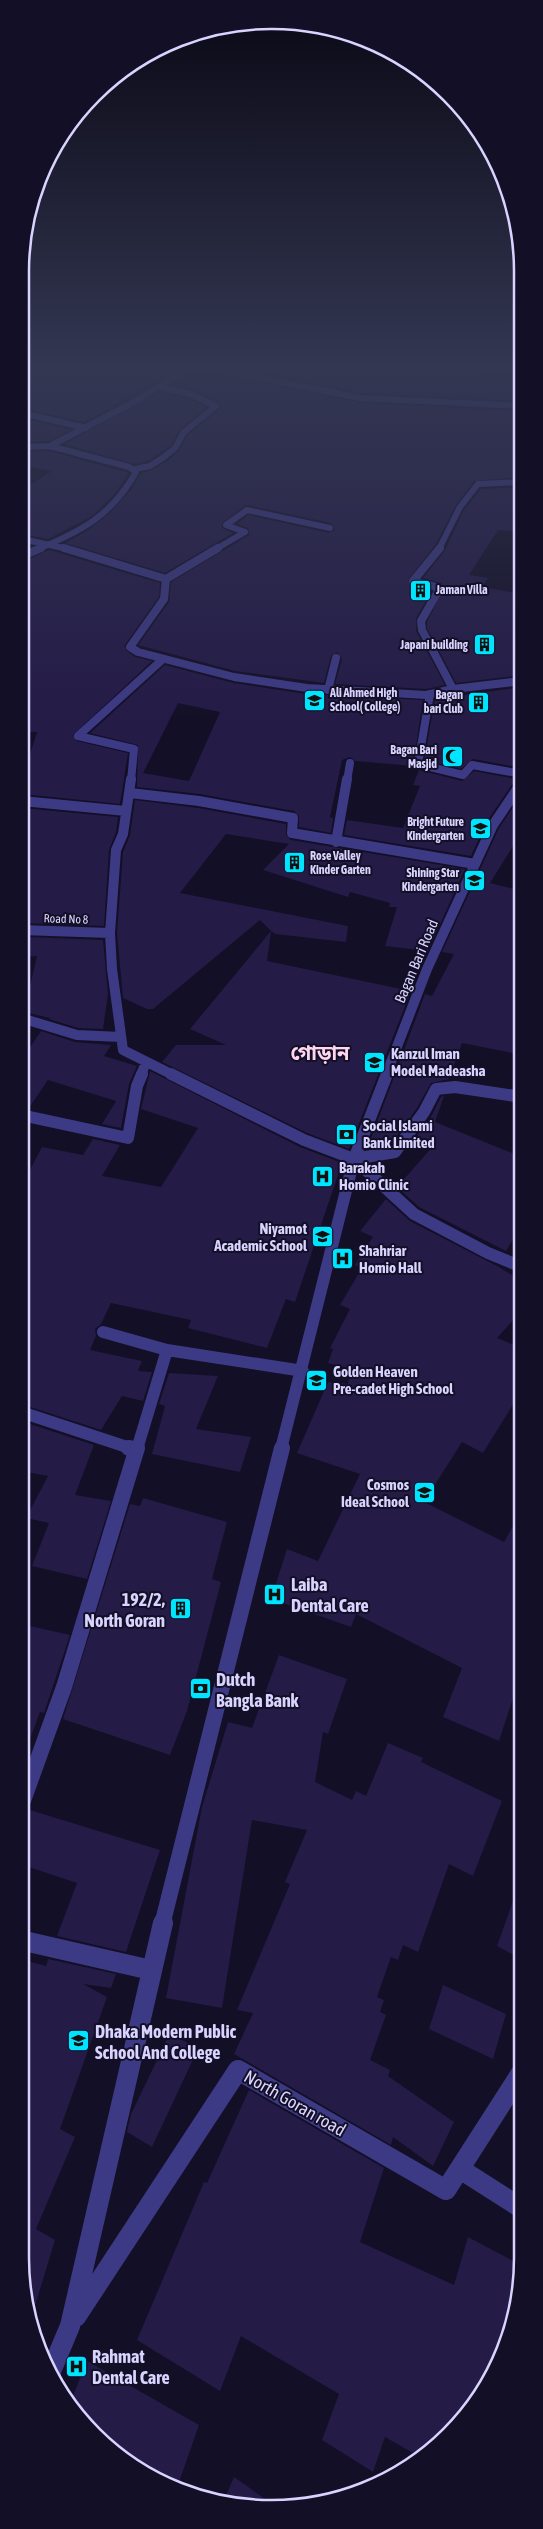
<svg xmlns="http://www.w3.org/2000/svg" width="543" height="2529" font-family="'Asap Condensed','Noto Sans Bengali',sans-serif">
	<style>
		.building { fill: #241b47; fill-rule: evenodd }
		.lines { fill: none; stroke-linecap: round; stroke-linejoin: round }
		.minor-far5 { stroke: #3d3a85; stroke-width: 6 }
		.minor-far4 { stroke: #3d3a85; stroke-width: 8 }
		.minor-far3 { stroke: #3d3a85; stroke-width: 10 }
		.minor-far2 { stroke: #3d3a85; stroke-width: 12 }
		.minor-far1 { stroke: #3d3a85; stroke-width: 16 }
		.minor { stroke: #3d3a85; stroke-width: 20 }
		.labels { text-anchor: middle; dominant-baseline: central; stroke-width: 4; stroke-linejoin: round; paint-order: stroke }
		.far-poi-label { font-size: 12px; font-weight: bold; fill: #d9d4ff; stroke: #130f26; text-anchor: end }
		.far-street-label { font-size: 12px; fill: #d9d4ff; stroke: #130f26 }
		.street-label { font-size: 15px; fill: #d9d4ff; stroke: #130f26 }
		.poi-label { font-size: 15px; font-weight: bold; fill: #d9d4ff; stroke: #130f26; text-anchor: start }
		.near-poi-label { font-size: 18px; font-weight: bold; fill: #d9d4ff; stroke: #130f26; text-anchor: start }
		.near-street-label { font-size: 18px; fill: #d9d4ff; stroke: #130f26 }
		.district-label { font-size: 20px; font-weight: bold; fill: #ffd6f0; stroke: #130f26 }
		.rim { fill: none; stroke: #d9d4ff; stroke-width: 2.5 }
	</style>
	<rect width="100%" height="100%" fill="#130f26"/>
	<path class="building" d="M22,367H89L107,371L116,367H141L172,373L84,422L22,408Z
		M230,367H496L475,377L522,385V401L361,393Z
		M211,373L360,403L522,411V477L474,481L456,505L436,544L408,580L411,586L431,592L416,618V631L445,685L426,689L335,684L342,659L337,652L331,656L324,683L235,671L138,645L169,602L171,582L249,535L248,528L237,524L248,515L329,533L335,530L331,523L246,505L222,523V528L233,533L165,573L65,543L85,532L109,514L131,490L141,473L152,470L167,461L179,451L188,435L219,410L221,405L218,401L192,389L172,385L186,376L205,377Z
		M159,392L188,399L207,407L181,428L171,445L148,461L134,464L64,444Z
		M22,418L71,430L49,441L22,442Z
		M49,451L129,473L113,496L92,516L48,539L22,534V490L52,471L22,466V452Z
		M522,487L521,532L498,530L469,575L488,578L482,587L522,594V675L456,683L427,628V622L445,586L441,583L423,578L444,552L464,510L481,489Z
		M49,550L160,583L159,597L124,646L127,651L135,657L152,661L73,735L77,741L128,753L120,804L22,794V780L37,732H22V562Z
		M165,665L233,683L306,694L423,700L413,766L355,761L350,757L342,760L330,817L333,818L331,833L299,827V816L294,811L200,794L137,787L138,745L90,733ZM178,703L220,712L189,781L143,773Z
		M522,687V768L473,759L461,769L424,760L435,699Z
		M419,770L462,781L474,771L516,779L487,821L471,856L344,835L347,820L403,828L420,786L413,785Z
		M522,794V844L515,843L490,883L522,891V1055L462,1043L449,1079L431,1083L417,1108L390,1145L367,1149L425,994L432,996L454,954L442,952L499,828Z
		M135,800L198,808L286,824V835L291,840L465,869L428,951L385,946L397,907H389L390,903L350,892L348,897L263,870L289,844L226,834L180,893L348,926L346,942L275,934L271,931L267,961L411,991L349,1149L307,1133L162,1062L176,1045H226L190,1029L271,931L260,920L153,1009H147L123,998L117,933L123,852L130,835Z
		M22,808L118,817L116,832L109,850L104,926L21,923Z
		M28,937L103,940L108,994L103,1029L78,1028L49,1019L50,1018L24,1012L37,956L24,957Z
		M41,1031L75,1042L111,1045L104,1056L137,1066L129,1084L121,1128L102,1124L116,1101L48,1080L29,1108L21,1107V1061Z
		M150,1071L300,1147L342,1163L295,1302L286,1299L267,1348L188,1328L191,1320L111,1303L101,1324L95,1329L96,1336L90,1350L142,1361L138,1371L152,1372L143,1401L122,1396L101,1430L21,1404V1187L42,1147L83,1155L93,1139L120,1145L102,1176L161,1187L198,1128L141,1109Z
		M444,1096L435,1122L522,1157V1224L506,1251L419,1207L397,1187L435,1144L407,1149L431,1117L441,1097Z
		M386,1199L410,1221L497,1266L522,1281V1310L497,1338L522,1348V1390L483,1453L462,1442L424,1502L504,1542L521,1512V1674L499,1741L443,1717L462,1668L356,1614L351,1627L271,1599L287,1549L318,1561L360,1474L297,1453L328,1382L348,1384L351,1369L328,1363L333,1349L330,1348L350,1309L340,1305L362,1268L355,1265L373,1237L360,1231Z
		M169,1373L218,1376L196,1429L251,1437L240,1472L152,1454L165,1406L159,1404Z
		M21,1421L94,1445L75,1495L111,1501L87,1579L32,1566L49,1523L26,1518L48,1476L21,1471Z
		M143,1498L227,1522L212,1579L221,1582L187,1711L170,1755L63,1719L130,1504L140,1506Z
		M21,1624L70,1635L44,1713L40,1712L23,1758H21Z
		M279,1655L347,1679L328,1734L323,1732L315,1782L352,1800L356,1791L366,1796L388,1743L423,1758L421,1762L502,1801L473,1876L449,1864L418,1952L403,1945L398,1960L391,1957L377,1997L384,2000L380,2012L386,2015L370,2060L390,2070L388,2076L454,2122L433,2166L393,2137L391,2145L234,2054L253,2013L237,2010L290,1884L285,1882L307,1830L252,1820L222,2008L166,1998L202,1807L228,1722L252,1728Z
		M30,1810L160,1850L126,1952L57,1936L77,1883L20,1864V1818L27,1816Z
		M518,1887H521V1959L497,1946Z
		M20,1959L46,1966L48,1959L116,1974L111,1988L83,1984L107,1997L60,2129L75,2137L36,2229L55,2240L32,2316L20,2258Z
		M443,1985L506,2014L493,2059L429,2029Z
		M170,2033L198,2049L152,2147L127,2132L131,2114Z
		M249,2090L384,2168L360,2242L454,2285L468,2237L521,2265V2278L509,2325L489,2383L437,2447L420,2457L385,2437L373,2472L322,2440L339,2394L241,2336L220,2391L137,2340L204,2182L207,2183Z
		M87,2361L199,2425L177,2488L161,2483L93,2435L71,2401Z
		M234,2477L275,2506L255,2508L224,2500Z"/>
	<g class="lines">
		<path class="minor-far5" d="M206,367L360,398L522,406
			M22,413L86,428
			M22,447L50,446
			M135,469L150,466L164,457L175,448L184,432L216,406L190,394L159,387
			M245,532L226,525L247,510L330,528
			M22,539L68,549
			M38,549C82,531 112,515 136,472L129,467L50,446L134,402L191,367
			M216,549L245,532
			M439,549L460,507L478,484L522,482"/>
		<path class="minor-far4" d="M64,548L166,579
			M218,548L166,579L164,599L130,647L138,652L234,677L307,688L426,695L453,689L522,681
			M440,548L413,581L440,588L421,621L422,630L453,689
			M22,556L41,548
			M328,690L336,658
			M430,694L418,764L463,775L472,765L522,774
			M131,781L134,749L78,736L163,659
			M347,781L350,763"/>
		<path class="minor-far3" d="M131,779L123,834L116,850L110,933L112,969L123,1050L173,1075
			M130,793L199,801L293,818L292,833L475,864
			M22,801L126,811
			M336,842L347,779
			M21,930L110,933
			M21,1018L77,1035L121,1037
			M141,1075L146,1062
			M386,1075L427,969L493,825L522,782"/>
		<path class="minor-far2" d="M171,1074L304,1140L354,1159L395,1152L424,1112L436,1089L455,1087L522,1097
			M21,1115L128,1138L137,1086L142,1074
			M354,1159L414,1214L488,1253L522,1267
			M103,1332L167,1350L303,1371
			M21,1412L133,1449
			M137,1449L167,1350
			M281,1449L354,1159L387,1074"/>
		<path class="minor-far1" d="M129,1448L136,1450
			M20,1809L64,1687L137,1448
			M162,1925L282,1448"/>
		<path class="minor" d="M20,1940L151,1970
			M460,2169L521,2208
			M76,2317L238,2070L446,2190L521,2073
			M51,2371L70,2326L163,1923"/>
	</g>
	<linearGradient id="sky" x2="0" y2="1"><stop stop-color="#0a0815"/><stop offset="0.51" stop-color="#333752"/><stop offset="1" stop-color="#333752" stop-opacity="0"/></linearGradient>
	<rect width="543" height="721" fill="url(#sky)"/>
	<defs>
		<symbol id="building-square" viewBox="-11 -11 22 22"><rect x="-9" y="-9" width="18" height="18" rx="4" fill="#00e5ff" stroke="#130f26"/><path d="M-4-6H4V6H1V3H-1V6H-4ZM-2.5-4.3h1.7v1.8h-1.7ZM.8-4.3h1.7v1.8H.8ZM-2.5-1h1.7V.8h-1.7ZM.8-1h1.7V.8H.8Z" fill="#111"/></symbol>
		<symbol id="university-square" viewBox="-11 -11 22 22"><rect x="-9" y="-9" width="18" height="18" rx="4" fill="#00e5ff" stroke="#130f26"/><path d="M0-5L7-2L0 1L-7-2ZM-4 1L0 2.5L4 1V4Q0 6-4 4Z" fill="#111"/></symbol>
		<symbol id="mosque-square" viewBox="-11 -11 22 22"><rect x="-9" y="-9" width="18" height="18" rx="4" fill="#00e5ff" stroke="#130f26"/><path d="M3.5-4.9A6 6 0 1 0 3.5 4.9A5 5 0 1 1 3.5-4.9Z" fill="#111"/></symbol>
		<symbol id="school-square" viewBox="-11 -11 22 22"><rect x="-9" y="-9" width="18" height="18" rx="4" fill="#00e5ff" stroke="#130f26"/><path d="M0-5L7-2L0 1L-7-2ZM-4 1L0 2.5L4 1V4Q0 6-4 4Z" fill="#111"/></symbol>
		<symbol id="bank-square" viewBox="-11 -11 22 22"><rect x="-9" y="-9" width="18" height="18" rx="4" fill="#00e5ff" stroke="#130f26"/><path d="M-6-4H6V4H-6ZM0-2.3a2.3 2.3 0 1 0 0 4.6a2.3 2.3 0 1 0 0-4.6Z" fill="#111"/></symbol>
		<symbol id="hospital-square" viewBox="-11 -11 22 22"><rect x="-9" y="-9" width="18" height="18" rx="4" fill="#00e5ff" stroke="#130f26"/><path d="M-5-5h3v3.5h4V-5h3V5h-3V1.5h-4V5h-3Z" fill="#111"/></symbol>
	</defs>
	<g fill-rule="evenodd">
		<use href="#building-square" x="408" y="578" width="25" height="25"/>
		<use href="#building-square" x="472" y="632" width="25" height="25"/>
		<use href="#university-square" x="302" y="688" width="25" height="25"/>
		<use href="#building-square" x="466" y="690" width="25" height="25"/>
		<use href="#mosque-square" x="440" y="744" width="25" height="25"/>
		<use href="#school-square" x="468" y="816" width="25" height="25"/>
		<use href="#building-square" x="282" y="850" width="25" height="25"/>
		<use href="#school-square" x="462" y="868" width="25" height="25"/>
		<use href="#school-square" x="362" y="1050" width="25" height="25"/>
		<use href="#bank-square" x="334" y="1122" width="25" height="25"/>
		<use href="#hospital-square" x="310" y="1164" width="25" height="25"/>
		<use href="#school-square" x="310" y="1224" width="25" height="25"/>
		<use href="#hospital-square" x="330" y="1246" width="25" height="25"/>
		<use href="#school-square" x="304" y="1368" width="25" height="25"/>
		<use href="#school-square" x="412" y="1480" width="25" height="25"/>
		<use href="#hospital-square" x="262" y="1582" width="25" height="25"/>
		<use href="#building-square" x="168" y="1596" width="25" height="25"/>
		<use href="#bank-square" x="188" y="1676" width="25" height="25"/>
		<use href="#school-square" x="66" y="2028" width="25" height="25"/>
		<use href="#hospital-square" x="64" y="2354" width="25" height="25"/>
	</g>
	<g class="labels">
		<g class="far-poi-label">
			<text x="436" y="590" text-anchor="start">Jaman Villa</text>
			<text x="468" y="645">Japani building</text>
			<text x="330" y="693" text-anchor="start">Ali Ahmed High<tspan x="330" dy="14">School( College)</tspan></text>
			<text x="463" y="695">Bagan<tspan x="463" dy="14">bari Club</tspan></text>
			<text x="437" y="750">Bagan Bari<tspan x="437" dy="14">Masjid</tspan></text>
			<text x="464" y="822">Bright Future<tspan x="464" dy="14">Kindergarten</tspan></text>
			<text x="310" y="856" text-anchor="start">Rose Valley<tspan x="310" dy="14">Kinder Garten</tspan></text>
			<text x="459" y="873">Shining Star<tspan x="459" dy="14">Kindergarten</tspan></text>
		</g>
		<g class="far-street-label">
			<text transform="translate(66 919) rotate(2)">Road No 8</text>
		</g>
		<g class="street-label">
			<text transform="translate(416 961) rotate(-67)">Bagan Bari Road</text>
		</g>
		<g class="poi-label">
			<text x="391" y="1053">Kanzul Iman<tspan x="391" dy="17">Model Madeasha</tspan></text>
			<text x="363" y="1125">Social Islami<tspan x="363" dy="17">Bank Limited</tspan></text>
			<text x="339" y="1167">Barakah<tspan x="339" dy="17">Homio Clinic</tspan></text>
			<text x="307" y="1228" text-anchor="end">Niyamot<tspan x="307" dy="17">Academic School</tspan></text>
			<text x="359" y="1250">Shahriar<tspan x="359" dy="17">Homio Hall</tspan></text>
			<text x="333" y="1371">Golden Heaven<tspan x="333" dy="17">Pre-cadet High School</tspan></text>
			<text x="409" y="1484" text-anchor="end">Cosmos<tspan x="409" dy="17">Ideal School</tspan></text>
		</g>
		<g class="near-poi-label">
			<text x="291" y="1584">Laiba<tspan x="291" dy="21">Dental Care</tspan></text>
			<text x="165" y="1599" text-anchor="end">192/2,<tspan x="165" dy="21">North Goran</tspan></text>
			<text x="216" y="1679">Dutch<tspan x="216" dy="21">Bangla Bank</tspan></text>
			<text x="95" y="2031">Dhaka Modern Public<tspan x="95" dy="21">School And College</tspan></text>
			<text x="92" y="2356">Rahmat<tspan x="92" dy="21">Dental Care</tspan></text>
		</g>
		<g class="near-street-label">
			<text transform="translate(295 2103) rotate(30)">North Goran road</text>
		</g>
		<g class="district-label">
			<text x="320" y="1052">গোড়ান</text>
		</g>
	</g>
	<path d="M0 0H543V2529H0ZM271 29H272A242 242 0 0 1 514 271V2258A242 242 0 0 1 272 2500H271A242 242 0 0 1 29 2258V271A242 242 0 0 1 271 29Z" fill="#130f26" fill-rule="evenodd"/>
	<path class="rim" d="M271 29H272A242 242 0 0 1 514 271V2258A242 242 0 0 1 272 2500H271A242 242 0 0 1 29 2258V271A242 242 0 0 1 271 29Z"/>
</svg>
